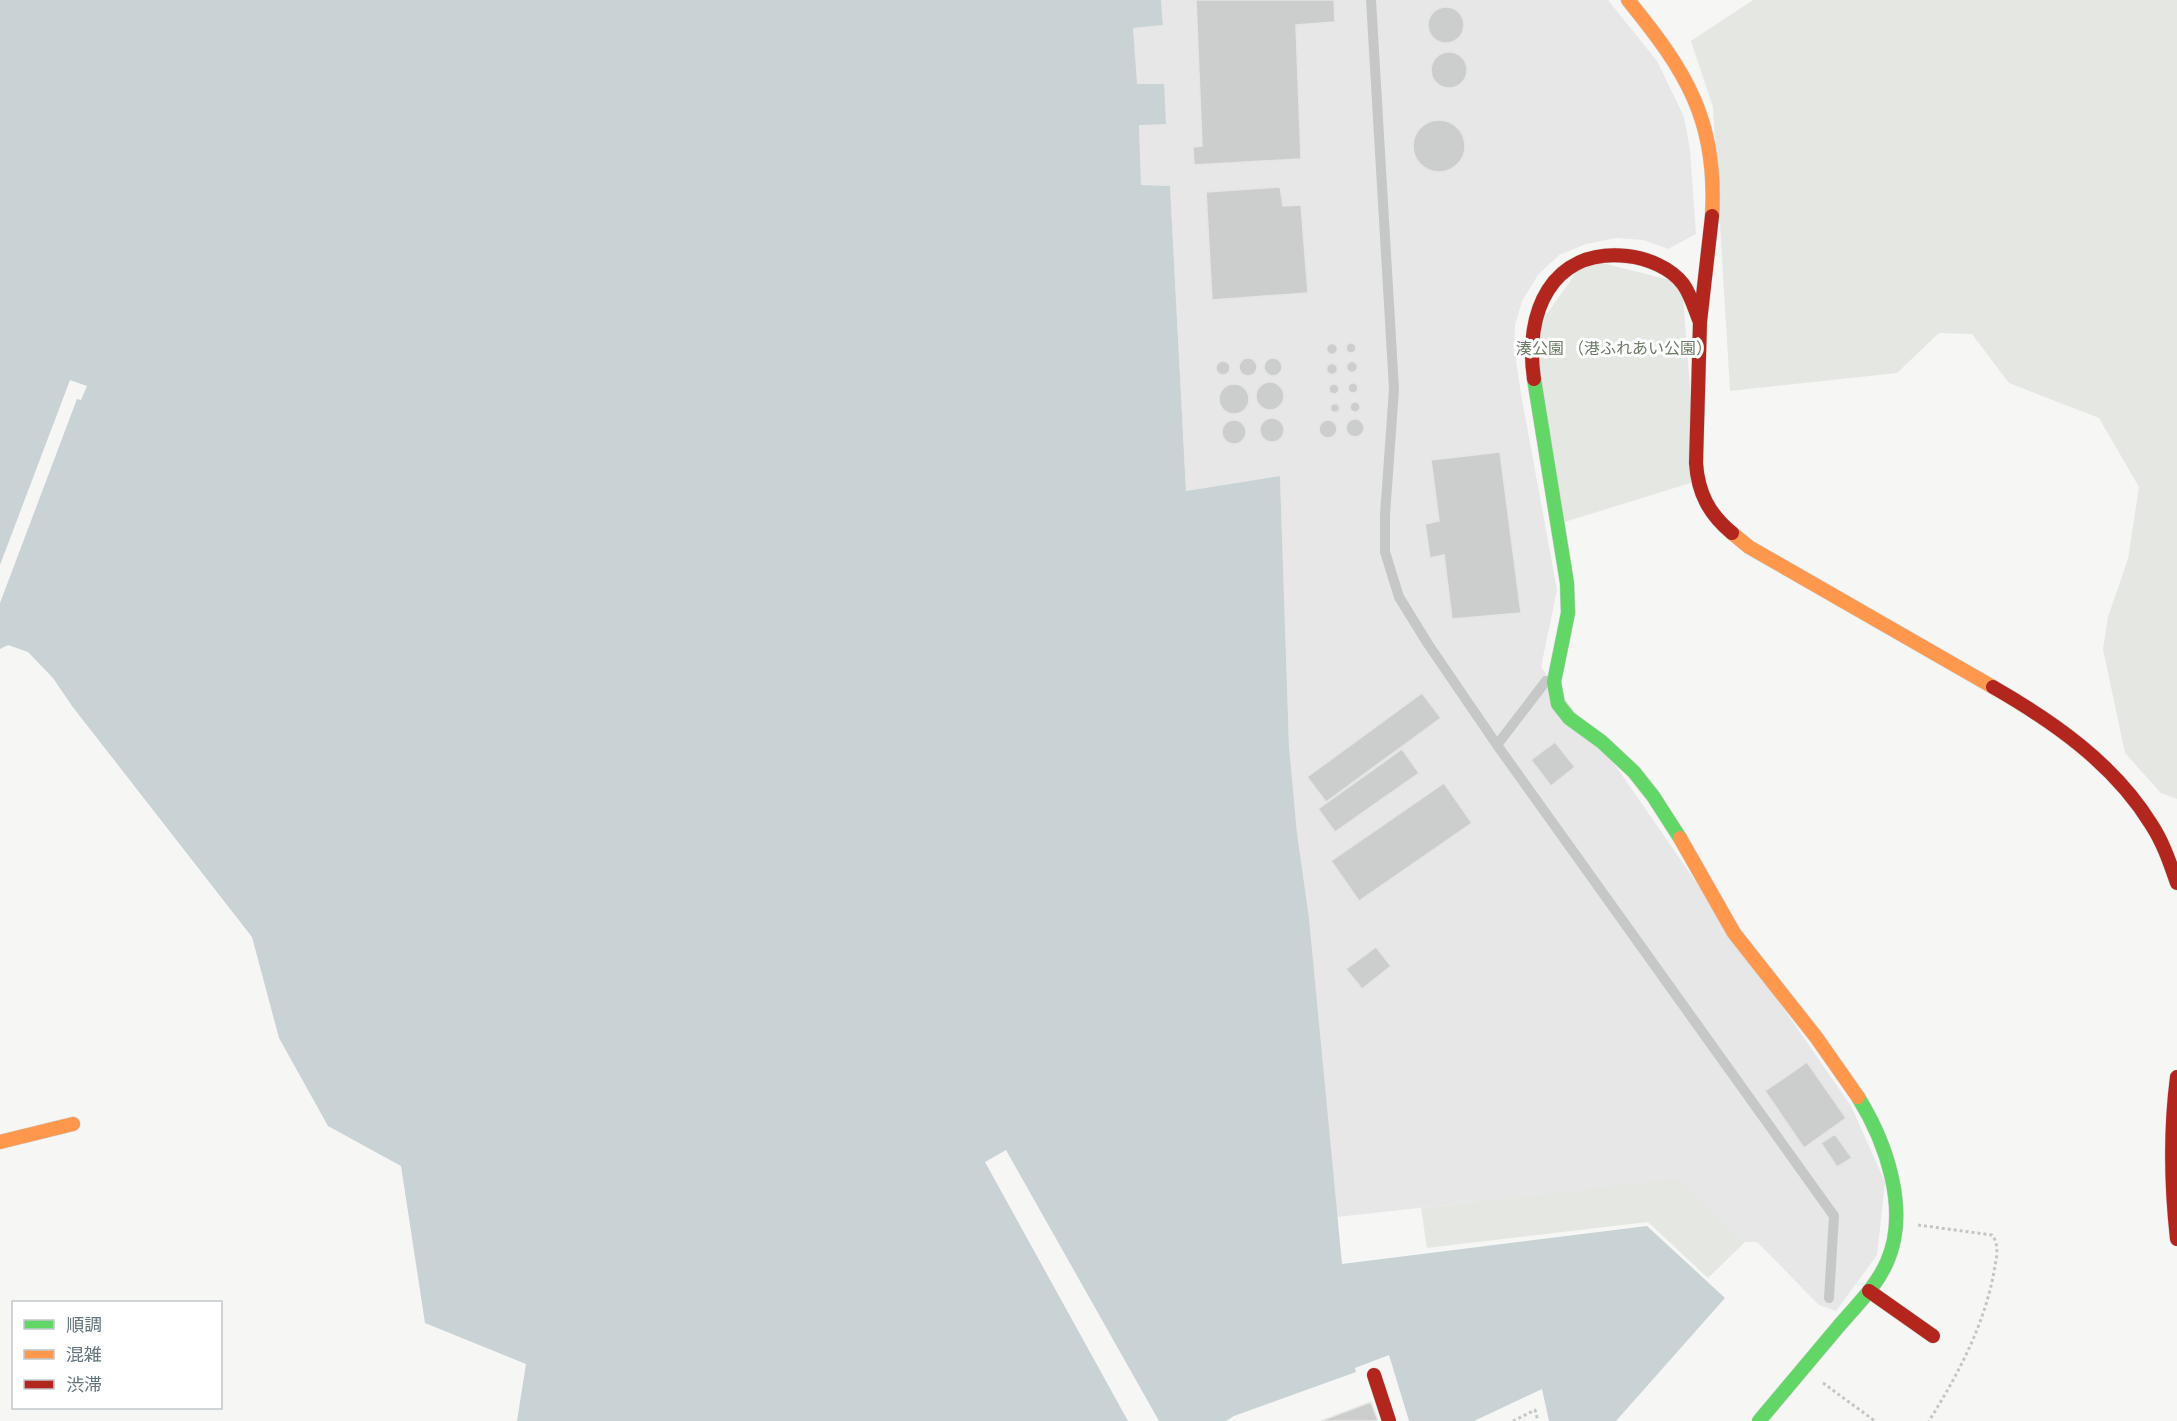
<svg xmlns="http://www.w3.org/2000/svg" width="2177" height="1421" font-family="Roboto,'Noto Sans JP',sans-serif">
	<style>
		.built { fill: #e6e7e6 }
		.green { fill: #e5e7e2 }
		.water { fill: #c9d2d4 }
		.pier { fill: #f6f6f5 }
		.building { fill: #cccece; stroke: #e5e5e4; stroke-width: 1.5 }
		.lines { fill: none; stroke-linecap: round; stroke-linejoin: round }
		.fast-casing { stroke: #d1d3d3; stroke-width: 15 }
		.slow-casing { stroke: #d1d3d3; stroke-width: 15 }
		.jam-casing { stroke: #d1d3d3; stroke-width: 15 }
		.path { stroke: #c4c6c6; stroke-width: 3; stroke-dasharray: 3 3; stroke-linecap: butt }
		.lane { stroke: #c6c8c8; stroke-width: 10 }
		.fast { stroke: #63d668; stroke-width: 14 }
		.slow { stroke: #ff974d; stroke-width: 14 }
		.jam { stroke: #b3261e; stroke-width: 14 }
		.labels { text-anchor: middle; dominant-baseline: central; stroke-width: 6; stroke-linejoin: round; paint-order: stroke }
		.park-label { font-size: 16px; fill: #6c7a66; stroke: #fff }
	</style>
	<rect width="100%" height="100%" fill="#f6f6f5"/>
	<path class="built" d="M1161,0H1608L1657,61L1684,117L1690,150L1696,234L1668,249L1643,240L1616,238L1586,244L1559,255L1538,275L1522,301L1515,325L1514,348L1521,394L1557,590L1541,667L1613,762L1851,1106L1885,1182L1877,1255L1836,1311L1819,1305L1757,1242H1745L1676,1180L1337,1217L1309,918L1297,833L1289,746L1280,476L1186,491L1170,186L1141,185L1139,124L1163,84H1136L1133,28L1163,25Z"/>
	<path class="green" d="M1753,0H2177V799L2161,793L2125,753L2103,649L2108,617L2128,559L2139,487L2099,418L2009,383L1972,334L1939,333L1897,373L1730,391L1713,107L1691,41Z
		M1586,259L1682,283L1697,481L1558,524L1531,336Z
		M1676,1179L1745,1242L1708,1278L1648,1222L1427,1248L1421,1208Z"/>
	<path class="water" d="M0,0H1161L1163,25L1133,28L1137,84H1164L1166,124L1139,125L1141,185L1170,186L1186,491L1280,476L1289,746L1297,833L1309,918L1342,1264L1647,1226L1725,1298L1616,1421H1549L1542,1389L1474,1421H1409L1389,1355L1355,1368L1356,1372L1234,1416L1226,1421H1159L1006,1150L985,1162L1128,1421H517L526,1364L425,1323L401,1166L328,1126L279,1038L252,937L72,706L53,678L28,652L8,645L0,649Z"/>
	<path class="pier" d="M70,380L87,386L81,400L77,399L0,603V565Z"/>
	<path class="building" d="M1196,0H1334L1335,22L1296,25L1301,159L1194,165L1193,147L1202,146Z
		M1428 25a18 18 0 1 1 36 0a18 18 0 1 1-36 0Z
		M1431 70a18 18 0 1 1 36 0a18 18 0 1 1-36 0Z
		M1413 146a26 26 0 1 1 52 0a26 26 0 1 1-52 0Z
		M1280,187L1283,206L1301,205L1308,293L1212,300L1206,192Z
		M1346 348a5 5 0 1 1 10 0a5 5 0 1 1-10 0Z
		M1326.5 349a5.5 5.5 0 1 1 11 0a5.5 5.5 0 1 1-11 0Z
		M1264 367a9 9 0 1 1 18 0a9 9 0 1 1-18 0Z
		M1239 367a9 9 0 1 1 18 0a9 9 0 1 1-18 0Z
		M1216 368a7 7 0 1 1 14 0a7 7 0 1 1-14 0Z
		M1346.5 367a5.5 5.5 0 1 1 11 0a5.5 5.5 0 1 1-11 0Z
		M1326.5 369a5.5 5.5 0 1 1 11 0a5.5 5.5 0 1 1-11 0Z
		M1256 396a14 14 0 1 1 28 0a14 14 0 1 1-28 0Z
		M1348 388a5 5 0 1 1 10 0a5 5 0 1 1-10 0Z
		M1329 389a5 5 0 1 1 10 0a5 5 0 1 1-10 0Z
		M1219 399a15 15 0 1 1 30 0a15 15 0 1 1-30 0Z
		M1350 407a5 5 0 1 1 10 0a5 5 0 1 1-10 0Z
		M1330.5 408a4.5 4.5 0 1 1 9 0a4.5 4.5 0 1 1-9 0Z
		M1260 430a12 12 0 1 1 24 0a12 12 0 1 1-24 0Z
		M1346 428a9 9 0 1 1 18 0a9 9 0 1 1-18 0Z
		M1319 429a9 9 0 1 1 18 0a9 9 0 1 1-18 0Z
		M1222 432a12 12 0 1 1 24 0a12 12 0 1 1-24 0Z
		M1500,452L1521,613L1452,619L1444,555L1430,558L1425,524L1439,521L1431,460Z
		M1422,693L1441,718L1326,802L1307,777Z
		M1555,742L1575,767L1551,786L1531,760Z
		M1402,749L1419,773L1335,832L1318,809Z
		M1444,783L1472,823L1359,901L1331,861Z
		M1376,947L1391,966L1362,989L1346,969Z
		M1807,1062L1846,1118L1804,1148L1765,1091Z
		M1835,1134L1852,1158L1837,1167L1821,1143Z
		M1371,1402L1378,1421H1321Z"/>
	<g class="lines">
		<defs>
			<path id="fast" d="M1534,379L1567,583L1568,613L1554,682L1558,704L1569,718L1602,742L1634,772L1653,796L1680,838
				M1759,1421C1785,1390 1812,1358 1838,1327C1856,1306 1876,1287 1887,1262C1910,1210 1886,1142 1858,1097"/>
			<path id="slow" d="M1628,0C1686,71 1718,121 1712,216
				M1732,533L1749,547L1993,687
				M1680,838L1734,933L1816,1037L1858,1097
				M0,1142L73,1124"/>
			<path id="jam" d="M1712,216L1700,322L1696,463C1698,493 1709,514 1732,533
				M1534,379C1524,313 1551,248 1627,256C1647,258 1671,268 1683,284C1691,295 1695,310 1700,322
				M1993,687C2054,722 2114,764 2151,824C2163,842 2170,863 2177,883
				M2177,1077C2170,1131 2171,1185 2177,1239
				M1869,1291L1933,1336
				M1374,1375L1389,1421"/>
		</defs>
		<use href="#fast" class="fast-casing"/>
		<use href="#slow" class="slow-casing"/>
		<use href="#jam" class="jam-casing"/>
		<path class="path" d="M1918,1225L1992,1235C1999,1243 1997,1257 1995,1266C1986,1322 1959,1373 1929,1421
			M1823,1383L1875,1421
			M1513,1421L1535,1410L1538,1421"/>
		<path class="lane" d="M1371,0L1394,389L1385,515V552L1399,597L1428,644L1497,745L1834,1216L1829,1298
			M1497,745L1546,681"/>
		<use href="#fast" class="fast"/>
		<use href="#slow" class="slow"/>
		<use href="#jam" class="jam"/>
	</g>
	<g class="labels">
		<g class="park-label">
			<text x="1614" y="348">湊公園 （港ふれあい公園）</text>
		</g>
	</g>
	<rect x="12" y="1301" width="210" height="108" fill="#ffffff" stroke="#c1c8cb" stroke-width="1.5"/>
	<rect x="24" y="1320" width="30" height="9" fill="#63d668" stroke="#c1c8cb" stroke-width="1.5"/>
	<text x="66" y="1331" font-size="18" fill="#64757d">順調</text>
	<rect x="24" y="1350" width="30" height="9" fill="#ff974d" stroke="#c1c8cb" stroke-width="1.5"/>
	<text x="66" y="1361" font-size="18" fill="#64757d">混雑</text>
	<rect x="24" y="1380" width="30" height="9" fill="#b3261e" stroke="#c1c8cb" stroke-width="1.5"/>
	<text x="66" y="1391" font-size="18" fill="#64757d">渋滞</text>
</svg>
